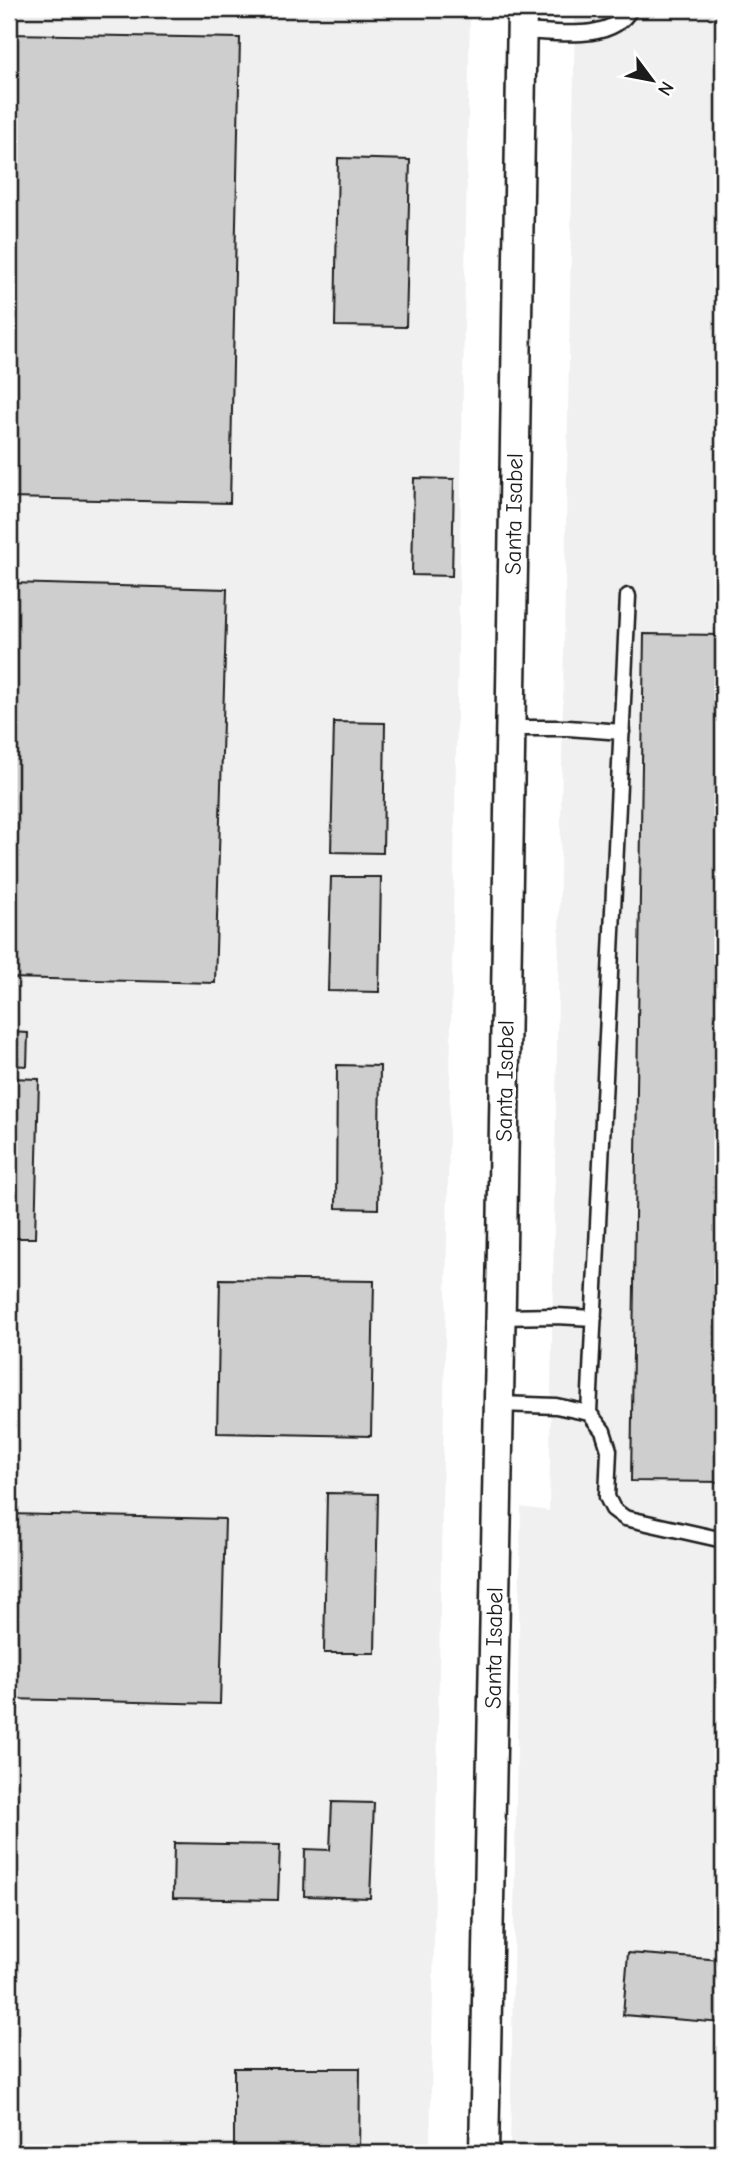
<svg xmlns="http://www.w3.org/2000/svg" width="732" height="2162" font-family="'Comic Neue',sans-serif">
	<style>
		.built { fill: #f0f0f0 }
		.building { fill: #cecece; stroke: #1c1c1c; stroke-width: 2 }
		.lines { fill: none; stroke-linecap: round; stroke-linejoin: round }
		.service-casing { stroke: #1c1c1c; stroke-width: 19 }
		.minor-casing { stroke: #1c1c1c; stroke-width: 33 }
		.service { stroke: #fff; stroke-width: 14 }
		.minor { stroke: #fff; stroke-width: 28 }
		.labels { text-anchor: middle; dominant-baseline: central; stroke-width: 7; stroke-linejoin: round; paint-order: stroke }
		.street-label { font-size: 23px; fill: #1c1c1c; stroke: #fff }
	</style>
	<rect width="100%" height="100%" fill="#fff"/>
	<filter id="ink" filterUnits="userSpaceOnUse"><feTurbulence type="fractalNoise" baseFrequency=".0143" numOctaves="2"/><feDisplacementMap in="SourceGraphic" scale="14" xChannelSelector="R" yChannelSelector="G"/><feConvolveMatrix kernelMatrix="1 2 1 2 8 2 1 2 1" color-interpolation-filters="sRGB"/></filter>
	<g filter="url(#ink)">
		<path class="built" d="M9,9H470L430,2153H9Z
			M575,9H723V2153H510L521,1507L549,1511Z"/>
		<path class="building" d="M9,34L240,38L230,503L9,498Z
			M338,158L410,160L406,327L335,326Z
			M414,478L454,479L452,576L412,575Z
			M9,583L227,589L215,983L9,978Z
			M644,634L723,635V1482L631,1481Z
			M334,722L385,723L383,853L331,852Z
			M331,877H381L379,992L328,991Z
			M9,1032L28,1033L27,1066L9,1065Z
			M337,1065L380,1066L378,1209L336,1208Z
			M9,1078L39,1079L35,1238H9Z
			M220,1279L374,1281L371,1436L217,1433Z
			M327,1493L378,1494L375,1653H324Z
			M9,1514L225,1519L220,1704L9,1699Z
			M332,1802L374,1803L370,1898L304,1896L305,1849L330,1850Z
			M174,1843L280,1845L278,1900L173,1898Z
			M628,1953L723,1960V2023L623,2015Z
			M234,2068H360L359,2153H234Z"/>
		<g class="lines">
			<defs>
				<path id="service" d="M522,31C554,32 612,43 630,9
					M511,728H568L622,732
					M500,1317L556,1316L594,1318
					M499,1404L556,1406L589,1413L603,1431L609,1450L607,1497L613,1509L625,1518L723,1540
					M589,1413L628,596"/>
				<path id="minor" d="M484,2153L502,1246L522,9"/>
			</defs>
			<use href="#service" class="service-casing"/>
			<use href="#minor" class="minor-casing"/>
			<use href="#service" class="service"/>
			<use href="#minor" class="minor"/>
		</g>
	</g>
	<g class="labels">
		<g class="street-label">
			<text transform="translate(514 514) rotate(-89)">Santa Isabel</text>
			<text transform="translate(505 1081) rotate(-89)">Santa Isabel</text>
			<text transform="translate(494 1648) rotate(-89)">Santa Isabel</text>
		</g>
	</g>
	<rect width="732" height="2162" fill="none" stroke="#fff" stroke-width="35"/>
	<rect x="18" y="18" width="697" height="2127" fill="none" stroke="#1c1c1c" stroke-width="2.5" filter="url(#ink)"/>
	<g transform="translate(652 80) rotate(122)" stroke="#ffffff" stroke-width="5" paint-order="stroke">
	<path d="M0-5L12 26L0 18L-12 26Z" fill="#1c1c1c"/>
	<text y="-10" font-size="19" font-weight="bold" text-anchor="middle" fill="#1c1c1c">N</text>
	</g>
</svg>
